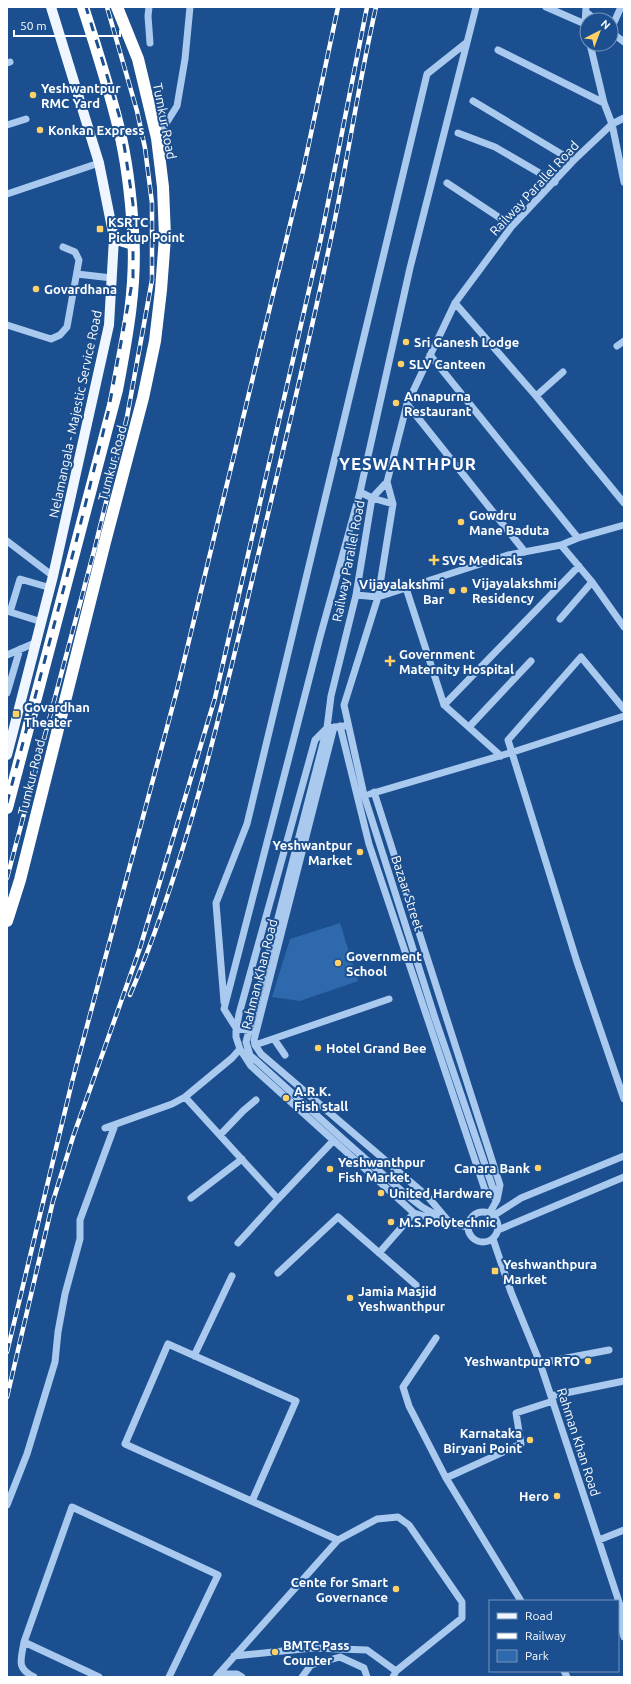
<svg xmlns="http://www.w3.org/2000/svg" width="631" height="1684" font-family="Ubuntu,sans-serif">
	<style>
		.green { fill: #2e69ad }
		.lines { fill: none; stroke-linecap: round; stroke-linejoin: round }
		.minor { stroke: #a9c9ee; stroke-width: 7 }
		.major { stroke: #f0f6ff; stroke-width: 10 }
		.highway { stroke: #fff; stroke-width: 12 }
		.rail-casing { stroke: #fff; stroke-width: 4.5 }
		.rail { stroke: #1b4f8f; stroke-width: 3; stroke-dasharray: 9; stroke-linecap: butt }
		.poi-dot { fill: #ffd166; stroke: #1b4f8f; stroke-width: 1.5 }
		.labels { text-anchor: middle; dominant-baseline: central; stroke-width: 4; stroke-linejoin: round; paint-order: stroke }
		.poi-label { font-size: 13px; font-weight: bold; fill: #fff; stroke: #1b4f8f; text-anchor: start }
		.street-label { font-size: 13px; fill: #fff; stroke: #1b4f8f }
		.district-label { font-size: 17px; font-weight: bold; letter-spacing: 1px; fill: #fff; stroke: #1b4f8f }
	</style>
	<rect width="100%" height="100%" fill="#1b4f8f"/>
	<path class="green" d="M340,923L358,981L300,1001L272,997L290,939Z"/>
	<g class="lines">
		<path class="minor" d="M149,7L148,16L150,43
			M546,7L585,24
			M586,7L585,24L587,33
			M586,12L596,20
			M611,29L621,7
			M611,32L624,42
			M590,44L604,103L612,124L624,182
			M498,50L604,103
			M7,63L10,62
			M473,101L573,161
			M7,125L26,119
			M458,133L495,147L555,182
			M157,138L177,106L185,59L190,7
			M447,183L512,226
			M7,194L99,163
			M77,274L112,278
			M455,303L536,396L624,503
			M7,325L51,339L60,335L67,327L79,260L75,252L63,247
			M617,346L624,341
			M430,355L578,538
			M536,396L563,372
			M407,404L525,552
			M387,482L393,504L378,597L344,705L364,795L435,1018L497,1200L489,1214
			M360,492L372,498L393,504
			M7,541L53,576
			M561,545L592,582L624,627
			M406,588L444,705L501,756
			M356,595L378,597L508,555L561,545L578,538L624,525
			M560,619L592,582
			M42,622L10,612L20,579L51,588
			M7,655L37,642
			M7,693L20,649
			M444,705L579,566
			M624,709L581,657L508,740L577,962L624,1099
			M340,726L369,844L485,1190L497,1200L500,1185L374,792
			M344,726L327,728L315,740L239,1014L236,1031V1037L240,1049L251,1066L414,1213L440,1221
			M334,727L254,1040L255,1045L261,1054L428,1197L450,1223L468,1227
			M469,727L531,661
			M370,794L513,752L624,716
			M224,1002L216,903L247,824L427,74L466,43
			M256,1032L236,1028L224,1009L320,637L360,492L410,268L476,7
			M274,1039L285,1055
			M255,1045L389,999
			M185,1097L278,1199L333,1141
			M105,1128L172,1104L185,1097L232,1058L240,1049
			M220,1135L243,1111L256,1100
			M191,1198L242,1159
			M468 1227a15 15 0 1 1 30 0a15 15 0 1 1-30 0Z
			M493,1216L521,1198L624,1156
			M450,1223L422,1207L404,1193L345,1141L250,1055L246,1042L327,728L331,696L356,595L372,498L387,482L407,404L455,303L512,226L573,161L612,124L624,118
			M498,1230L624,1177
			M493,1239L511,1292L540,1363L620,1605L624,1609
			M238,1243L278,1199
			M379,1253L414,1213
			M278,1273L338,1217L416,1285
			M436,1338L403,1387L409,1406L446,1478L521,1601
			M194,1356L232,1276
			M540,1363L609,1350
			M551,1396L624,1381
			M446,1478L521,1444L516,1413L553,1401
			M252,1501L296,1401L168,1344L125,1444L338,1540
			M7,1505L27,1454L55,1362L58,1332L65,1294L80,1239V1220L115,1125
			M599,1540L624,1530
			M620,1605V1623L624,1637
			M24,1642C21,1660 16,1668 34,1677
			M234,1656L312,1648L367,1650L396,1671
			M564,1671L567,1677
			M219,1674H237L242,1677
			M99,1677L24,1642L72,1507L218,1575L169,1677
			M216,1677L338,1540L377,1519L398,1517L409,1525L462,1602V1618L396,1671L393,1677
			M302,1677L311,1665L340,1657L364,1668L367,1677"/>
		<path class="major" d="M7,755L53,576L109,325L114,238L99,163L51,7"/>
		<path class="highway" d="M114,238L133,244
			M7,808L117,390C127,337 137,284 133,231C131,197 127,162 119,129C109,88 96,47 83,7
			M7,921L20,880L105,542L143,398L155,341L161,290L165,237L163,187L157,138L138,59L117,7"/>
		<defs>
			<path id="rail" d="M7,803L76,542L108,413L133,278V204L125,151L119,115L86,7
				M7,878L95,547L127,417L152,280V203L145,148L137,111L107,7
				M130,995C180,878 211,751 241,627C271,500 303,372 330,243C347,165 358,85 376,7
				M7,1352L72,1082L177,690L303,171L338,7
				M7,1397L53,1201L73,1137L140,948L215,698L321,238L367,7"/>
		</defs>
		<use href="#rail" class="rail-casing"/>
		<use href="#rail" class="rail"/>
	</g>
	<g class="poi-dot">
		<circle cx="33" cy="95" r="4"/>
		<circle cx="40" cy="130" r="4"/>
		<rect x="96" y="225" width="8" height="8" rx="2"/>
		<circle cx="36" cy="289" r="4"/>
		<circle cx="406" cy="342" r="4"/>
		<circle cx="401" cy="364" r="4"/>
		<circle cx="396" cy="403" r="4"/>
		<circle cx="461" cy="522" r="4"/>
		<path d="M432 554h4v4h4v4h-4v4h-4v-4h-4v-4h4z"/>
		<circle cx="464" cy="590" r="4"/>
		<circle cx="452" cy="591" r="4"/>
		<path d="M388 655h4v4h4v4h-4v4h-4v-4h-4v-4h4z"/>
		<rect x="12" y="710" width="8" height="8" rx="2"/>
		<circle cx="360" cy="852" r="4"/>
		<circle cx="338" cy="963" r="4"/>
		<circle cx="318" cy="1048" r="4"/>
		<circle cx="286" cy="1098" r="4"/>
		<circle cx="538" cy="1168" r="4"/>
		<circle cx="330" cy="1169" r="4"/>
		<circle cx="381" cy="1193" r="4"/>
		<circle cx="391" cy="1222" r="4"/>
		<rect x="491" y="1267" width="8" height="8" rx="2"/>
		<circle cx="350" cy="1298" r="4"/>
		<circle cx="588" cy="1361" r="4"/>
		<circle cx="530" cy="1440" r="4"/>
		<circle cx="557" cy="1496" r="4"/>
		<circle cx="396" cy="1589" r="4"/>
		<circle cx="275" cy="1652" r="4"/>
	</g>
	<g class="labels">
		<g class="poi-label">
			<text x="41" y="88">Yeshwantpur<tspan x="41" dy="15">RMC Yard</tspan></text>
			<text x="48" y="130">Konkan Express</text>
			<text x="108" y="222">KSRTC<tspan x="108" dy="15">Pickup Point</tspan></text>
			<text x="44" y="289">Govardhana</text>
			<text x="414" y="342">Sri Ganesh Lodge</text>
			<text x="409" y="364">SLV Canteen</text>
			<text x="404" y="396">Annapurna<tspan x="404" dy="15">Restaurant</tspan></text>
			<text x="469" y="515">Gowdru<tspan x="469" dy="15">Mane Baduta</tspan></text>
			<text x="442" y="560">SVS Medicals</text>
			<text x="472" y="583">Vijayalakshmi<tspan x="472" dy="15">Residency</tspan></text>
			<text x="444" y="584" text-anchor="end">Vijayalakshmi<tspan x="444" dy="15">Bar</tspan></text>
			<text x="399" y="654">Government<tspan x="399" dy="15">Maternity Hospital</tspan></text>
			<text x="24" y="707">Govardhan<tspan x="24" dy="15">Theater</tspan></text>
			<text x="352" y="845" text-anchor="end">Yeshwantpur<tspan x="352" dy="15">Market</tspan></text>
			<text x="346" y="956">Government<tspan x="346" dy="15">School</tspan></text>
			<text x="326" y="1048">Hotel Grand Bee</text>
			<text x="294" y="1091">A.R.K.<tspan x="294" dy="15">Fish stall</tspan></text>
			<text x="338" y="1162">Yeshwanthpur<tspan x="338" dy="15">Fish Market</tspan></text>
			<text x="530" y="1168" text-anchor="end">Canara Bank</text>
			<text x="389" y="1193">United Hardware</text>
			<text x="399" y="1222">M.S.Polytechnic</text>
			<text x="503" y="1264">Yeshwanthpura<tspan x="503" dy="15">Market</tspan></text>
			<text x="358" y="1291">Jamia Masjid<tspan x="358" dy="15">Yeshwanthpur</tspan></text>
			<text x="580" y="1361" text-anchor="end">Yeshwantpura RTO</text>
			<text x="522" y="1433" text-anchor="end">Karnataka<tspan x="522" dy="15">Biryani Point</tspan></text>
			<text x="549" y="1496" text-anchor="end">Hero</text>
			<text x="388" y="1582" text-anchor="end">Cente for Smart<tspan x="388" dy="15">Governance</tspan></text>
			<text x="283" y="1645">BMTC Pass<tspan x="283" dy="15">Counter</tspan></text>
		</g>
		<g class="street-label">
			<text transform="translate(165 121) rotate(79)">Tumkur Road</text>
			<text transform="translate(534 188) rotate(-47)">Railway Parallel Road</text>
			<text transform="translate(75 414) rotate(-78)">Nelamangala - Majestic Service Road</text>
			<text transform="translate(112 463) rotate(-75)">Tumkur Road</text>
			<text transform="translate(348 561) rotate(-79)">Railway Parallel Road</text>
			<text transform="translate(31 777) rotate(-76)">Tumkur Road</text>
			<text transform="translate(408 893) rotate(72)">Bazaar Street</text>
			<text transform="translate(259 974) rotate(-76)">Rahman Khan Road</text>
			<text transform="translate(579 1442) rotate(72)">Rahman Khan Road</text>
		</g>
		<g class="district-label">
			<text x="408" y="463">YESWANTHPUR</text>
		</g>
	</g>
	<rect width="631" height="1684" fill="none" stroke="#ffffff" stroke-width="16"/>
	<rect x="489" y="1600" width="130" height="72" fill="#1b4f8f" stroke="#7695bc"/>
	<rect x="497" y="1613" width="20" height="6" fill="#f0f6ff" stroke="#7695bc"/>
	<text x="525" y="1620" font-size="12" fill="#ffffff">Road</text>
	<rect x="497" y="1633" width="20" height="6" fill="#ffffff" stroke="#7695bc"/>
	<text x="525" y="1640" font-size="12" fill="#ffffff">Railway</text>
	<rect x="497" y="1650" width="20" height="12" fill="#2e69ad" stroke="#7695bc"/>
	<text x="525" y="1660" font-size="12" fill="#ffffff">Park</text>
	<g transform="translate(599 32) rotate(42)"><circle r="19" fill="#1b4f8f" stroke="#7695bc"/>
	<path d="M0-3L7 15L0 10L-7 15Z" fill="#ffd166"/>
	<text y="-6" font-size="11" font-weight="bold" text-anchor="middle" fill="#ffffff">N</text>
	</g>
	<path d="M14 30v6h106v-6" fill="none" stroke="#ffffff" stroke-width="2"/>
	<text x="20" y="30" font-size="12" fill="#ffffff" stroke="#1b4f8f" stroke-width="3" paint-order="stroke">50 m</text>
</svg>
